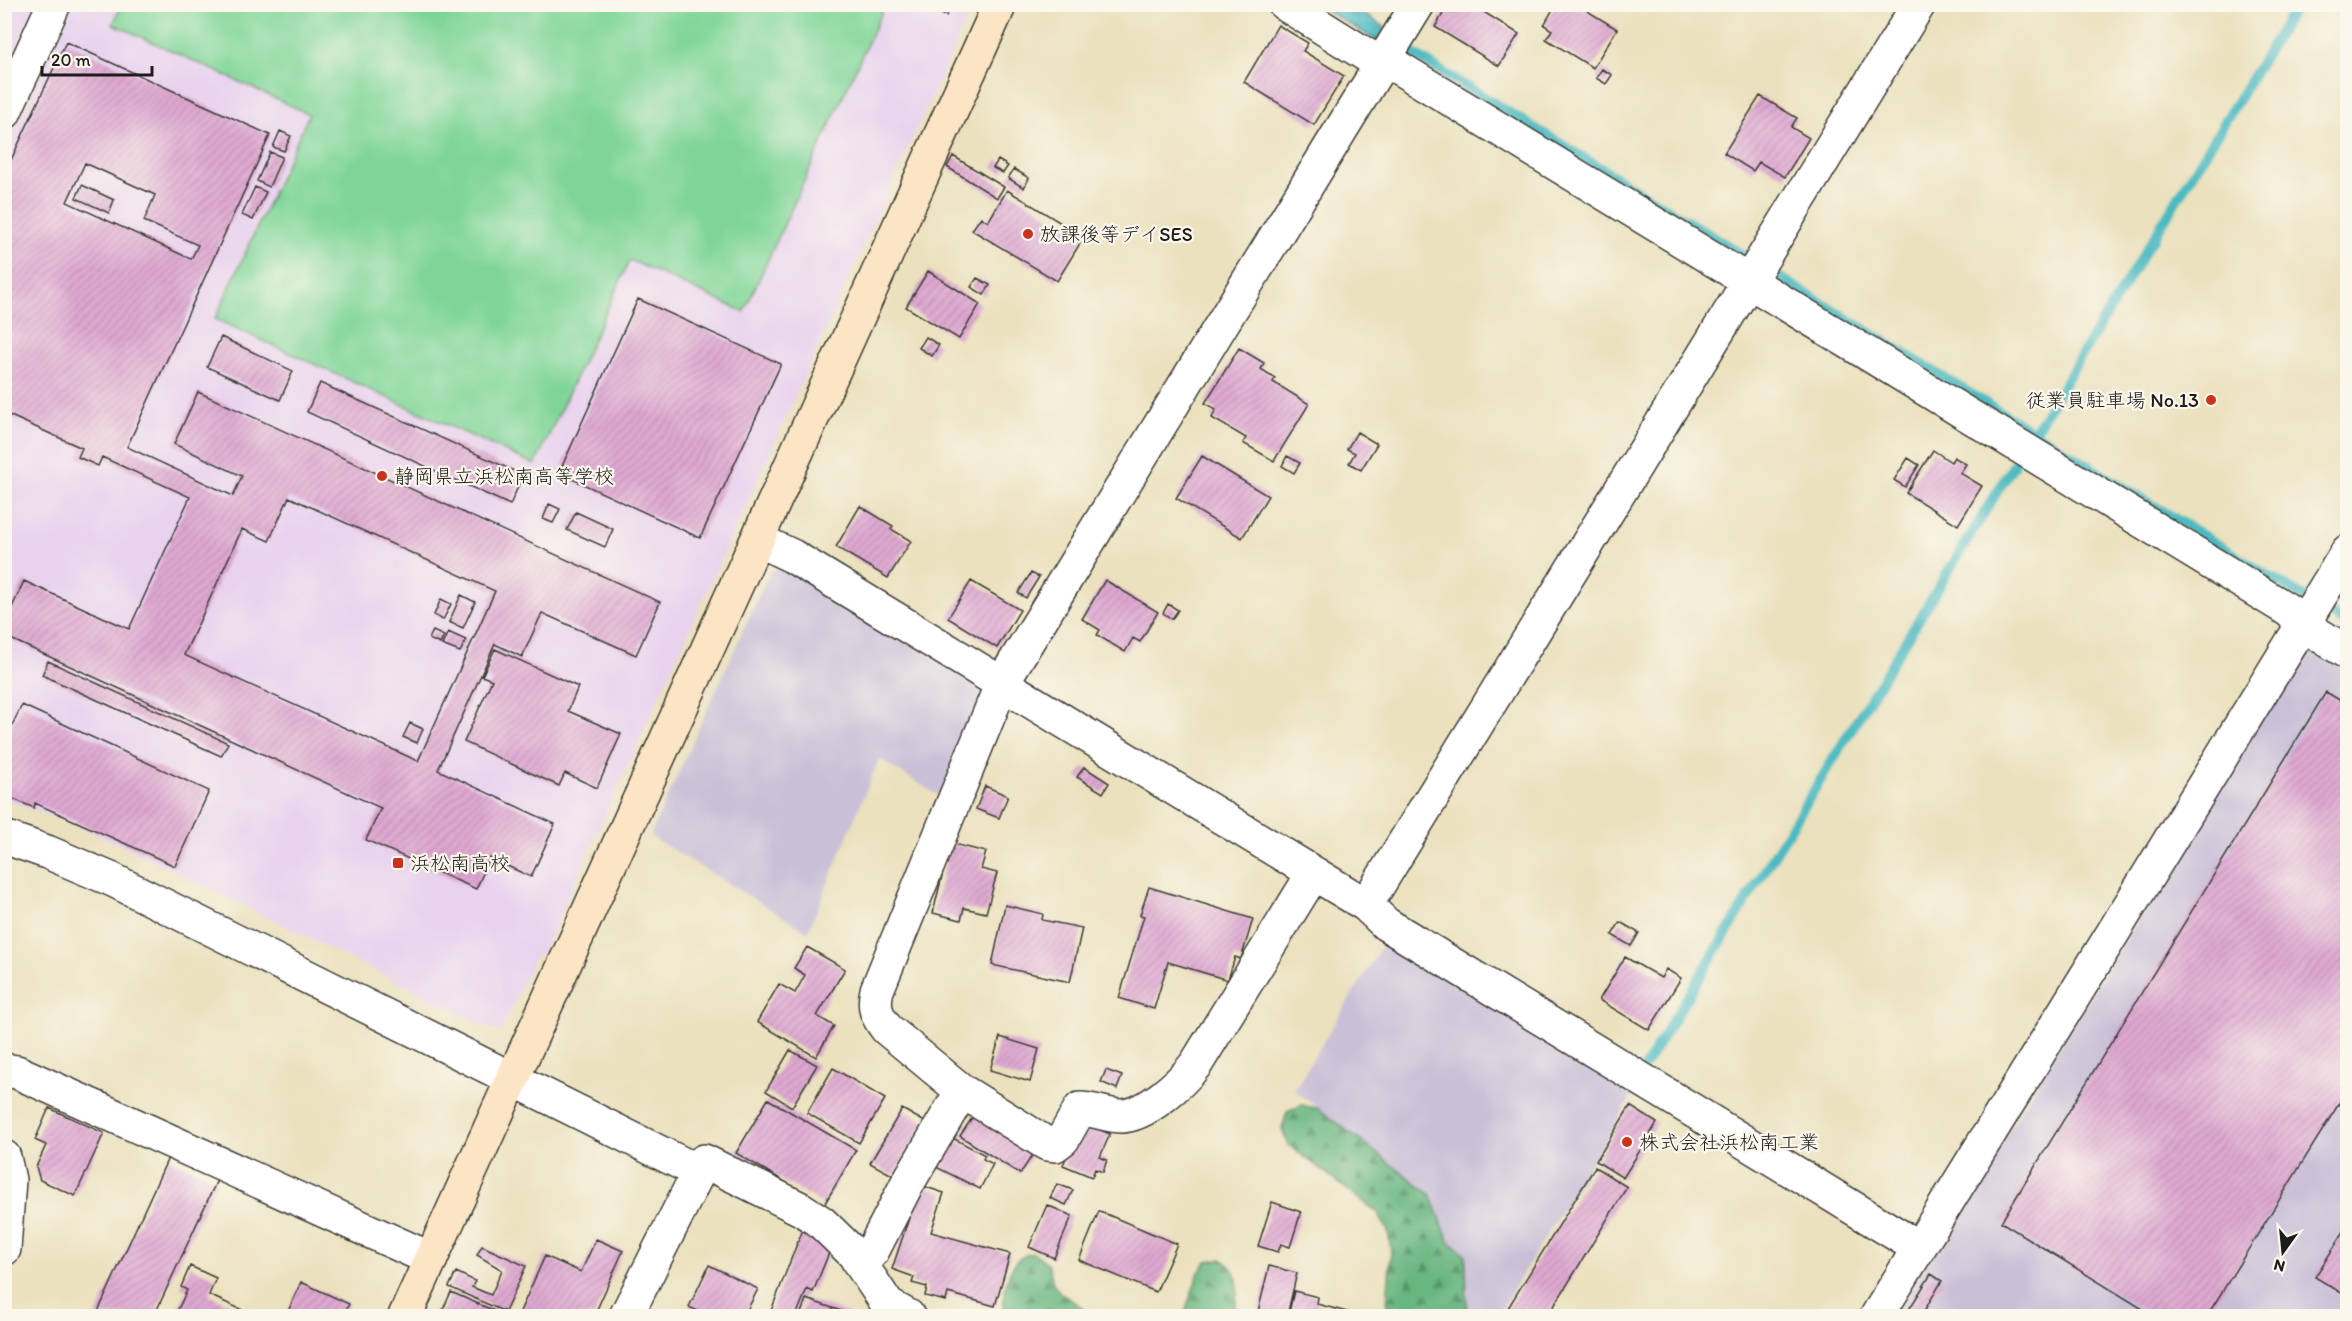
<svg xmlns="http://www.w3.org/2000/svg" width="2352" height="1321" font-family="Itim,'Klee One',sans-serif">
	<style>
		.built { fill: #e8d2ee }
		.industrial { fill: #c9bfd7 }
		.forest { fill: url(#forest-firs); stroke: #42694e; stroke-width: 1.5 }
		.pitch { fill: #7fd598; stroke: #4e785a; stroke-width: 1.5 }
		.water { fill: url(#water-ripples); stroke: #346b6e; stroke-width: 1.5 }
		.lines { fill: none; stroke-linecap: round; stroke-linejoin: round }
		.stream { stroke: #4bbac1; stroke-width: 10 }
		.building { fill: url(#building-hatch); fill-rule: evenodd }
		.street-casing { stroke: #3b3a34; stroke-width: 36 }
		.secondary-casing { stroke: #3b3a34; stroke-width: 36 }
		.street { stroke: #fff; stroke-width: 33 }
		.secondary { stroke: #fce5c4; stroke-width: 33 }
		.poi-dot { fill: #c8321e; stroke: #fbf7ec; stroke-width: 2 }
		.labels { text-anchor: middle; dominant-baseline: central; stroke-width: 4.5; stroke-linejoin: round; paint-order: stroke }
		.poi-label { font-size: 20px; fill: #1c1c1c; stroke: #fbf7ec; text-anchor: start }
	</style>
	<defs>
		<pattern id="forest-firs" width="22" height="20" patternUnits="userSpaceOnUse" patternTransform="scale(1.5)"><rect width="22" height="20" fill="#67b680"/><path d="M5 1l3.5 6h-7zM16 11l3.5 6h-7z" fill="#549368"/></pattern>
		<pattern id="water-ripples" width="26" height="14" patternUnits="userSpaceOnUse" patternTransform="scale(1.5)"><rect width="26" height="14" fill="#4bbac1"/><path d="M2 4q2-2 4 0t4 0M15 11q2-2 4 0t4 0" fill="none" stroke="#419fa5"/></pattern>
		<pattern id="building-hatch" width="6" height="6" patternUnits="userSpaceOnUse" patternTransform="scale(1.5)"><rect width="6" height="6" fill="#dea8d1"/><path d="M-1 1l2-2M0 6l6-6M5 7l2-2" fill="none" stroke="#be90b3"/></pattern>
	</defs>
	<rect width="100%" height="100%" fill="#fbf7ec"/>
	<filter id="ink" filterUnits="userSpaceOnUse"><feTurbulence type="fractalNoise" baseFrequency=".0167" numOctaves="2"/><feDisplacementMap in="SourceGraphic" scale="12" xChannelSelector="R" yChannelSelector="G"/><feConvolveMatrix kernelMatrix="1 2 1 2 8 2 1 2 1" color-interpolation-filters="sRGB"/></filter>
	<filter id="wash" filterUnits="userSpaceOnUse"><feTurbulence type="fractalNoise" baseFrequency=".008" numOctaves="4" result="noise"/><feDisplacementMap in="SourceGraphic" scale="24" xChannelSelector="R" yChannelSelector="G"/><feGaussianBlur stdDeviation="1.35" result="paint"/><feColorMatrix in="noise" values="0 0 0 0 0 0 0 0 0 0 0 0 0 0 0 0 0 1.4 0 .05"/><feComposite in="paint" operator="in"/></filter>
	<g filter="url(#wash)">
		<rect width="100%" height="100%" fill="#ebe1be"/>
		<path class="built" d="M5,5H36L5,73Z
			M72,5H973L541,956L536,954L500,1033L128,848L60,819L5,800V153Z"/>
		<path class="industrial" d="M785,567L982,687L986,700L946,800L879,759L808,932L650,836L770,571Z
			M2315,646L2347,665V1316H1894L2304,648Z
			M1393,944L1635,1091L1497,1316H1476L1468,1305L1466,1255L1450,1241L1431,1195L1294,1090L1382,946Z"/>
		<path class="forest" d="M1302,1105L1319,1109L1431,1195L1449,1241L1466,1255L1467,1316H1386L1391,1252L1388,1231L1378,1213L1289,1145L1282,1130L1287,1111Z
			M1032,1253C1060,1265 1044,1279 1060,1292C1071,1302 1080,1302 1088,1316H1007C1000,1302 1006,1274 1016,1262C1020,1257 1025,1255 1032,1253Z
			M1222,1259C1245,1275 1236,1292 1234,1316H1184L1198,1274L1207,1261Z"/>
		<path class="pitch" d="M122,4H885V5L744,312L630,260L535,465L215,319L309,114L113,24Z"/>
		<path class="water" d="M1317,5H1349L1385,27L1377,41Z"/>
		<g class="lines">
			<path class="stream" d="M1397,44L2348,624
				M2032,436L2297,4
				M1645,1066L2019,456"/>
		</g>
		<g id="blocks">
			<path class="building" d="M935,4H951L946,16L932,10Z
				M1458,4H1471L1519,34L1499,66L1435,27L1447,7L1454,12Z
				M1556,4H1576L1617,29L1593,68L1546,39L1552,30L1544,25Z
				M1278,25L1308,43L1303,51L1344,76L1314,125L1244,82Z
				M66,42L270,135L127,447L233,496L242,476L174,444L198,392L660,602L636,655L542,613L522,657L495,644L438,770L555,824L531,877L490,858L476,889L366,840L381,808L4,636V625L24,581L129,629L190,497L102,457L98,466L78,457L82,448L4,413V175ZM85,163L155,195L144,221L198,245L191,259L67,202ZM289,497L495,591L418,761L184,655L242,529L269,541Z
				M1602,69L1612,75L1606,84L1596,78Z
				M1760,96L1797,118L1791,127L1809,138L1785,177L1759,162L1753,171L1724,153Z
				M280,131L291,136L284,151L273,147Z
				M270,152L282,157L269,187L257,181Z
				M953,156L1004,187L997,198L947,167Z
				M998,160L1008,166L1003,173L993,168Z
				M1014,169L1029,178L1024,188L1008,178Z
				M82,185L114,200L109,213L76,198Z
				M255,187L266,192L253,220L242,215Z
				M1007,190L1084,237L1057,281L972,230L981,217L988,222Z
				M928,271L980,304L959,339L906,307Z
				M977,278L990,285L984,295L971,287Z
				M638,299L781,364L700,538L559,473Z
				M221,337L293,371L280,400L207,367Z
				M926,337L939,345L932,356L919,348Z
				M1239,348L1264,363L1261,369L1275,378L1273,382L1309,404L1274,461L1243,443L1246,438L1212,418L1216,409L1205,403Z
				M320,383L523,475L510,505L307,412Z
				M1357,432L1377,444L1361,470L1349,463L1355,453L1347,449Z
				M1933,450L1951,462L1954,457L1966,464L1960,473L1982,486L1958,525L1906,493Z
				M1202,456L1268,496L1242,538L1176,498Z
				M1287,456L1300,463L1294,473L1282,466Z
				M1908,458L1919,465L1905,487L1894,480Z
				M549,504L560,509L553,523L543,519Z
				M860,506L893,526L891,529L911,541L888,578L836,547Z
				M576,512L613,529L605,547L567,530Z
				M1031,573L1039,577L1026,598L1018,593Z
				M1105,580L1158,612L1140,642L1133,638L1125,652L1097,635L1100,630L1082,619Z
				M971,581L1020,610L997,648L948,618Z
				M461,595L475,602L463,628L449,622Z
				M441,599L451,604L443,620L434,615Z
				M1168,604L1178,610L1172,619L1163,613Z
				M433,631L444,636L440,644L429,639Z
				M448,632L466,640L460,652L442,645Z
				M495,649L578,687L568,711L621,734L597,788L565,773L559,786L464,742L492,680L482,676Z
				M48,661L228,743L221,756L42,675Z
				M2326,692L2348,705V1089L2207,1316H2154L2001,1222Z
				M22,705L209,791L175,866L35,803L34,808L4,795V742Z
				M410,723L423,729L417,743L403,737Z
				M1084,767L1109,783L1103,793L1077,777Z
				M985,786L1008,796L999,818L976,809Z
				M950,843L986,852L981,869L997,873L986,913L964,908L961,920L933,913Z
				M1149,887L1253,919L1241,959L1235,957L1228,980L1168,962L1154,1009L1119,998L1144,916L1140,915Z
				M1005,905L1043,914L1042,920L1082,928L1070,982L992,965Z
				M1620,922L1639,933L1631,946L1612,935Z
				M807,947L845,969L817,1016L834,1026L816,1057L757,1022L779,984L795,993L805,975L794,968Z
				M1625,957L1661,978L1666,969L1681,978L1649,1030L1599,1000Z
				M1000,1037L1039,1049L1030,1082L990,1070Z
				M790,1050L817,1065L792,1107L766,1091Z
				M833,1068L885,1099L859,1143L807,1113Z
				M1106,1070L1122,1076L1117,1089L1101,1082Z
				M768,1099L856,1150L824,1205L736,1153Z
				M1630,1106L1657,1123L1623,1178L1596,1161Z
				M49,1108L104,1133L75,1196L40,1180L36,1167L46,1145L35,1140Z
				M902,1109L925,1122L894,1176L870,1163Z
				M974,1115L1034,1153L1020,1174L960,1136Z
				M1081,1122L1110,1134L1100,1157L1107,1160L1103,1172L1095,1169L1092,1177L1063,1165Z
				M949,1136L985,1155L983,1159L993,1164L980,1189L934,1166Z
				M168,1158L217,1180L154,1316H96Z
				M1595,1167L1627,1187L1548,1316H1503Z
				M1057,1184L1073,1190L1066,1205L1050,1198Z
				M920,1185L944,1193L931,1232L1010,1254L995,1306L948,1293L946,1301L925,1296L927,1287L912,1283L914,1277L892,1269Z
				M1272,1202L1301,1212L1290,1247L1281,1244L1278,1252L1258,1246Z
				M1047,1205L1072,1216L1054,1258L1029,1247Z
				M1099,1211L1177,1244L1156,1292L1079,1260Z
				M2348,1225V1297L2315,1277Z
				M802,1231L833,1243L813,1292L807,1289L796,1316H769Z
				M596,1239L623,1251L594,1316H518L545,1256L581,1272Z
				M482,1246L526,1266L505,1312L449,1287L456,1272L475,1281L472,1287L491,1295L502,1270L477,1255Z
				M709,1265L758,1289L744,1316H708L689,1307Z
				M190,1266L216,1278L209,1295L247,1312L244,1316H175L187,1290L181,1287Z
				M1269,1266L1297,1273L1287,1316H1257Z
				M1931,1274L1942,1281L1921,1316H1905Z
				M301,1282L349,1304L343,1316H286Z
				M1294,1291L1318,1297L1317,1304L1362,1316H1288Z
				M451,1292L506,1316H440Z
				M806,1299L850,1314L849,1316H800Z"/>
		</g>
	</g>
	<g filter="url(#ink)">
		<use href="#blocks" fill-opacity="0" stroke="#3b3a34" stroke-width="1.5"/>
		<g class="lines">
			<defs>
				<path id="street" d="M1285,4L1368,56L1399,68L2288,610L2316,633L2348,653
					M4,113L54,4
					M758,540L792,556L1366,905L1386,924L1919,1248
					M4,837L47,852L113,880L699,1172
					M1366,905L1919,4
					M4,1070L17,1072L431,1259
					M962,1091L1047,1144L1055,1145L1063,1139L1080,1109C1094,1109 1107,1116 1121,1116C1146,1116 1182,1082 1196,1064L1313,874
					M4,1157L9,1180L4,1249
					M858,1261L872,1252L906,1186L962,1091L887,1029C876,1015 873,1007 877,990L1002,683L1418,4
					M626,1316L704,1161L801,1209L821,1222L854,1254L888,1305L908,1316
					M1877,1316L2348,551"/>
				<path id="secondary" d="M405,1316L1000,4"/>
			</defs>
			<use href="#street" class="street-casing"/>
			<use href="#secondary" class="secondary-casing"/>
			<use href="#street" class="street"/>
			<use href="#secondary" class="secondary"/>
		</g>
	</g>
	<g class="poi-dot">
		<circle cx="1028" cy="234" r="6"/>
		<circle cx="2211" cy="400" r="6"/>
		<circle cx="382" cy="476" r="6"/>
		<rect x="392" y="857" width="12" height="12" rx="3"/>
		<circle cx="1627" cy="1142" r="6"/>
	</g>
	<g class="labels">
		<g class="poi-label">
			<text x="1040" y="234">放課後等デイSES</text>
			<text x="2199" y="400" text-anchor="end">従業員駐車場 No.13</text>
			<text x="394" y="476">静岡県立浜松南高等学校</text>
			<text x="410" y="863">浜松南高校</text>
			<text x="1639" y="1142">株式会社浜松南工業</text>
		</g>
	</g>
	<rect width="2352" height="1321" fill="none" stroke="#fbf7ec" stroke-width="24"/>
	<g transform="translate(2283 1252) rotate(195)" stroke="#fbf7ec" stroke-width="4.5" paint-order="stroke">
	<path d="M0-4.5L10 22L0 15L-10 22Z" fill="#1c1c1c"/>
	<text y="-9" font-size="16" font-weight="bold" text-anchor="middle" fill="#1c1c1c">N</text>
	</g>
	<path d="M42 66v9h110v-9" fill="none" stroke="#1c1c1c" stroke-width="3"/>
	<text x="51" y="66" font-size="18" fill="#1c1c1c" stroke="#fbf7ec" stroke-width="4.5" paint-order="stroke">20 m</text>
</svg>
